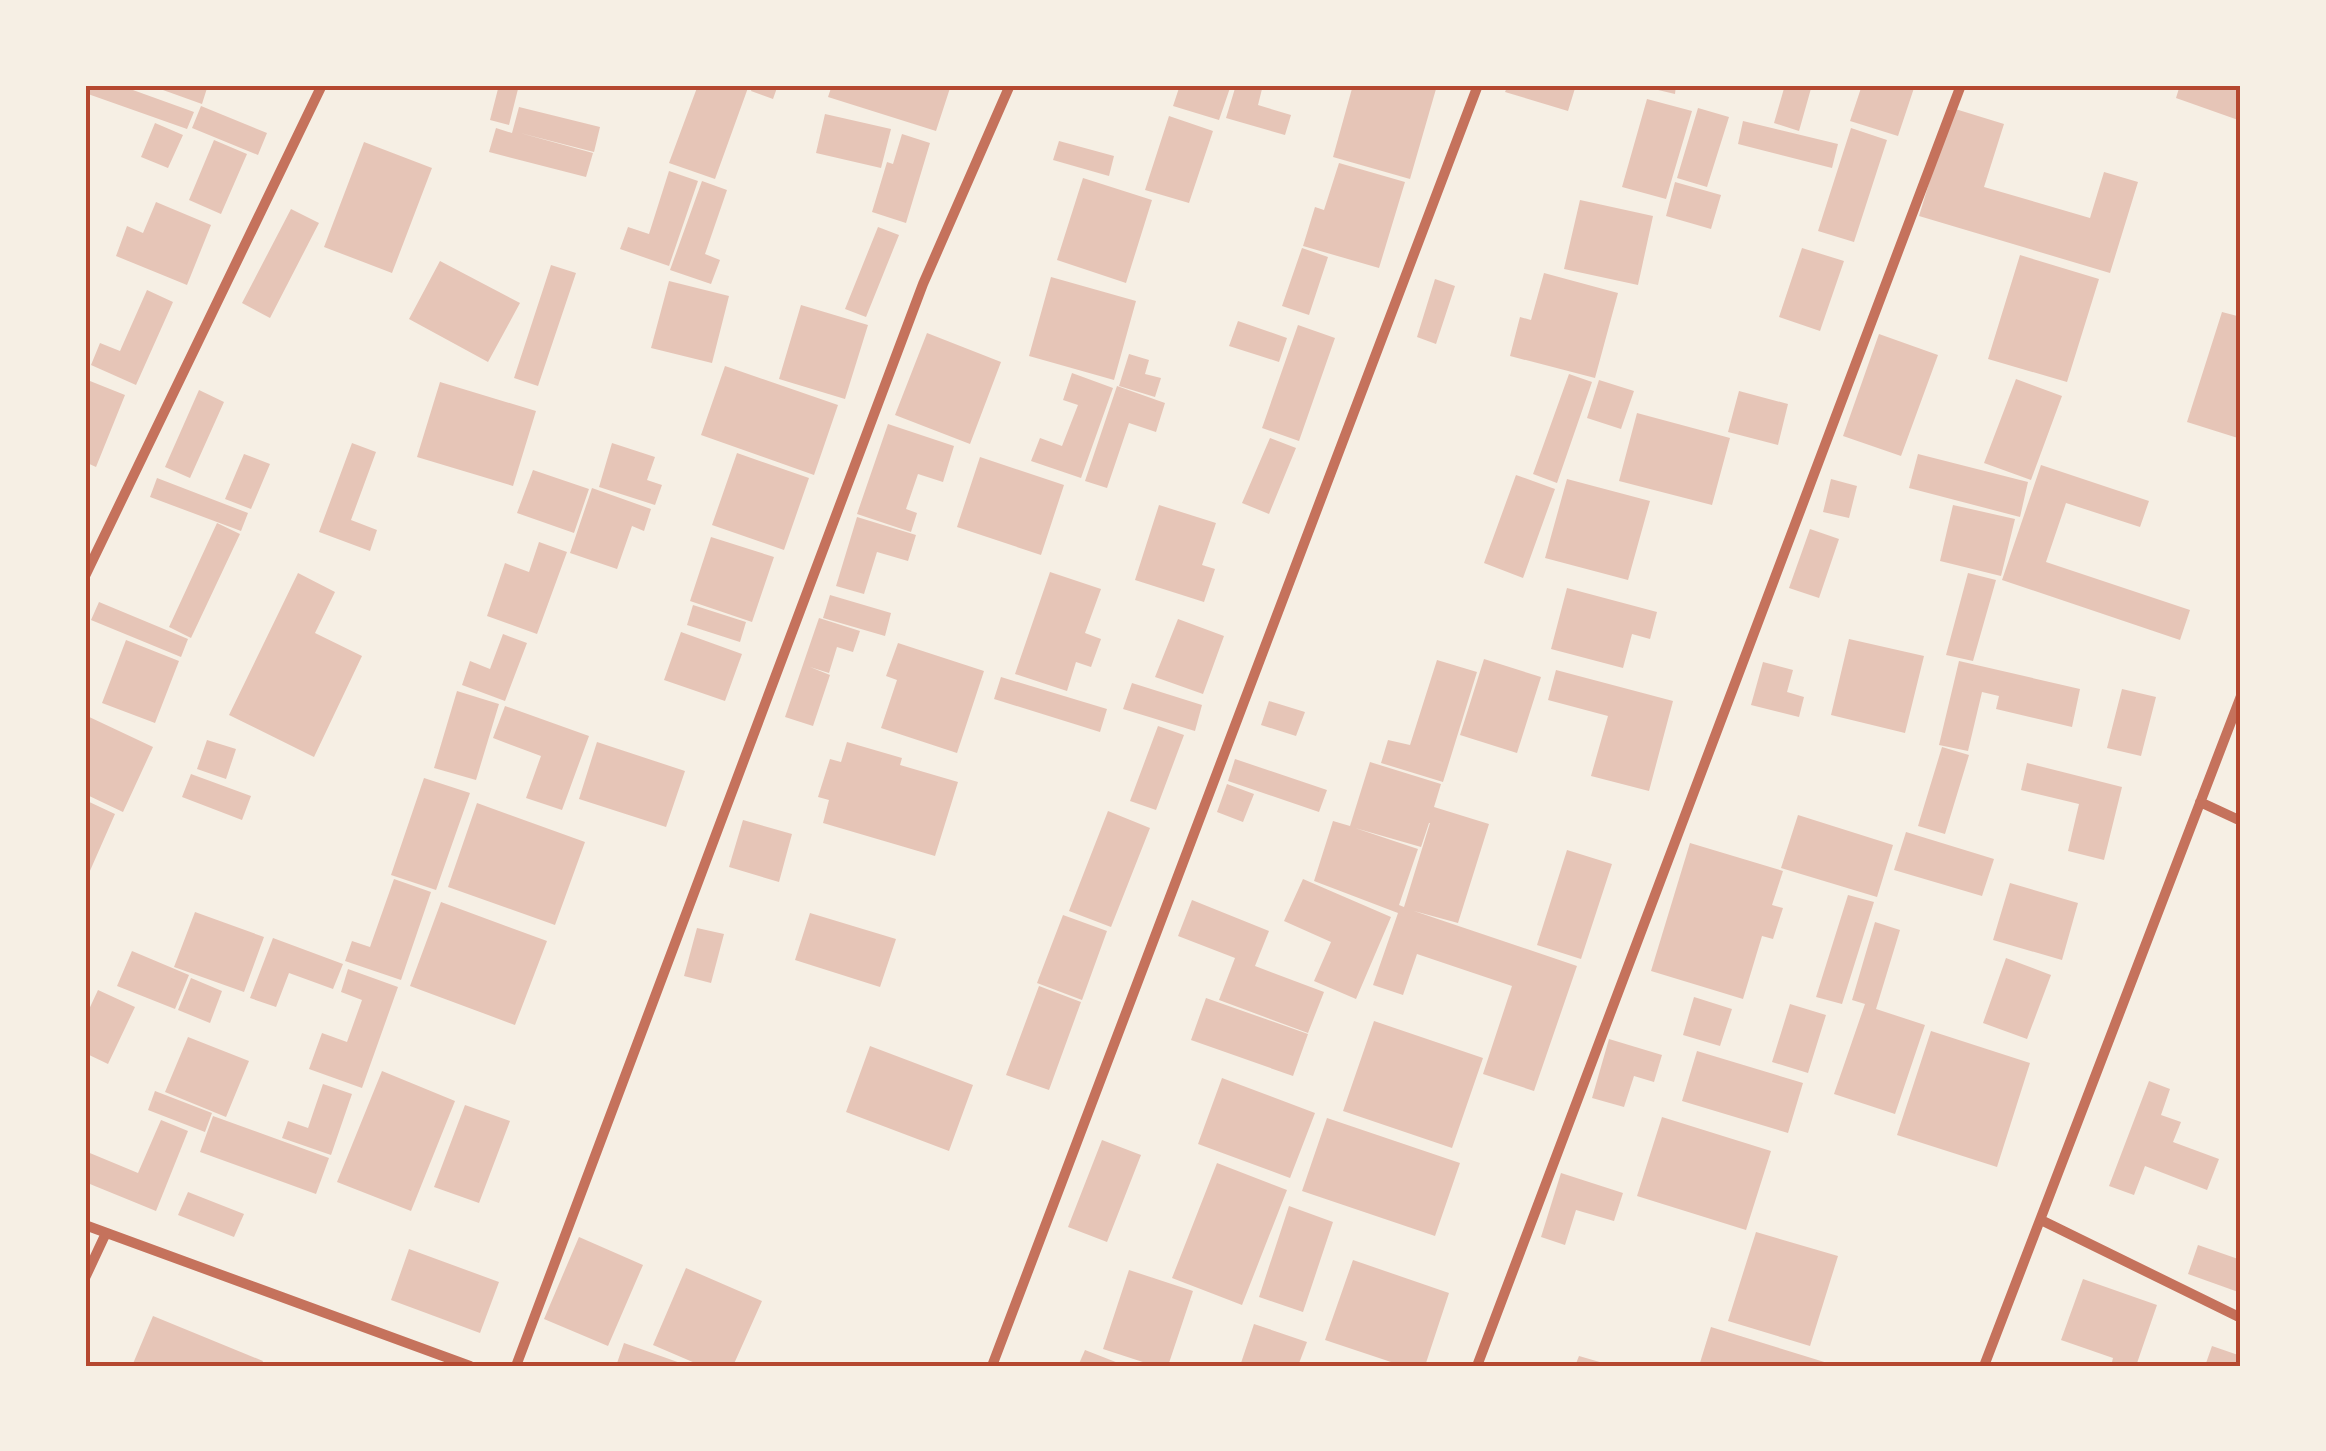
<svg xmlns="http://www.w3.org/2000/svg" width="2326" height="1451" font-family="Raleway,sans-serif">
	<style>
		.building { fill: #e6c5b7; fill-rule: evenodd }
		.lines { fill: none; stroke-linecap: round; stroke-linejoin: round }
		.minor { stroke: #c5725c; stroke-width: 10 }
		.neatline { fill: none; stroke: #b5482f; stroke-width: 4 }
	</style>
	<rect width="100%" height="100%" fill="#f6efe4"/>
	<path class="building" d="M91,85H119L194,112L187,129L88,94Z
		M149,85H208L202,104Z
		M499,85H519L509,125L490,120Z
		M698,85H749L715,179L669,163Z
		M753,85H778L773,99L751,91Z
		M832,85H951L936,131L828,97Z
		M1180,85H1231L1219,120L1173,106Z
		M1236,85H1263L1258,105L1291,115L1285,135L1226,118Z
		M1353,85H1421L1436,89L1410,179L1333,157Z
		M1508,85H1576L1568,111L1505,92Z
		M1637,85H1676L1675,94Z
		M1785,85H1812L1799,131L1774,123Z
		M1862,85H1915L1898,136L1850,121Z
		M2180,85H2241V121L2176,98Z
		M1647,99L1692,111L1666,199L1622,187Z
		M201,106L267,133L258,155L192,128Z
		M519,107L600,127L594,152L520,133L593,153L586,177L489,152L496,128L512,133Z
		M1698,108L1729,117L1707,187L1677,178Z
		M1952,108L2004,124L1984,187L2090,218L2104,172L2138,182L2110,273L1919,216Z
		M825,114L891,129L881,168L816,153Z
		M1169,116L1213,131L1189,203L1145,190Z
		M1743,121L1838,144L1832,168L1738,144Z
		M155,123L183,135L168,168L141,157Z
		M1851,128L1887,140L1854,242L1818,231Z
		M902,134L930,143L906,223L872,212L887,162L893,164Z
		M214,140L247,154L221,214L189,200Z
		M1059,141L1114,156L1109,176L1053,160Z
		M364,142L432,168L392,273L324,247Z
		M1339,163L1405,182L1379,268L1303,246L1315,207L1324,210Z
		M669,171L698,181L669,266L620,249L628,227L649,234Z
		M1083,178L1152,200L1126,283L1057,260Z
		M702,181L727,190L705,254L720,260L711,284L670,270Z
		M1675,182L1721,195L1711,229L1666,216Z
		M1580,200L1653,216L1638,285L1564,269Z
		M156,202L211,225L187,285L116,256L127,226L143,233Z
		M291,209L319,223L270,318L242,303Z
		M878,227L899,235L866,317L845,309Z
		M1302,248L1328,257L1309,315L1282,306Z
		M1802,248L1844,261L1820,331L1779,317Z
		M2020,255L2099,279L2067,382L1988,359Z
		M440,261L520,303L488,362L409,319Z
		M551,265L576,273L538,386L514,378Z
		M1544,273L1618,293L1595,378L1510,356L1520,317L1531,320Z
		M1051,277L1136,301L1114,380L1029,356Z
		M1435,279L1455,286L1436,344L1417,337Z
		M669,281L729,296L712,363L651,348Z
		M147,290L173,302L136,385L91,365L100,343L120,351Z
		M801,305L868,325L845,399L779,379Z
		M2222,312L2241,317V439L2187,422Z
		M1238,321L1287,338L1279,362L1229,346Z
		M1298,325L1335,338L1299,441L1262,428Z
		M927,333L1001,362L970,444L895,415Z
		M1879,334L1938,355L1901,456L1843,436Z
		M1129,354L1149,360L1145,374L1161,378L1155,397L1119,386Z
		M725,366L838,405L814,475L701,435Z
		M1072,373L1113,388L1081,478L1031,461L1040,438L1062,446L1078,405L1063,400Z
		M1569,374L1592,382L1557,483L1533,474Z
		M85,379L125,395L96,467L85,462Z
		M2016,379L2062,396L2031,480L1984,463Z
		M1599,380L1634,391L1621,429L1587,418Z
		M440,382L536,411L513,486L417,457Z
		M1117,386L1165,403L1156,432L1129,423L1107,488L1085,481Z
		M199,390L224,402L190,478L165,467Z
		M1739,391L1788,404L1778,445L1728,432Z
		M1637,413L1730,438L1712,505L1619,481Z
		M888,424L954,446L943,482L918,474L906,509L917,513L911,532L857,514Z
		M1270,438L1296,448L1269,514L1242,503Z
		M352,443L376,452L351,520L377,530L370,551L319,532Z
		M612,443L655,457L647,480L662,485L655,505L599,487Z
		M737,453L809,478L784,550L712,525Z
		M244,454L270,464L251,509L225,499Z
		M1918,454L2028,482L2020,517L1909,488Z
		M980,457L1064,485L1041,555L957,527Z
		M2041,465L2149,501L2140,527L2066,503L2046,562L2190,610L2180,640L2002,580Z
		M533,470L589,489L574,533L517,513Z
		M1516,475L1555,489L1523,578L1484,563Z
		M157,478L248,513L241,531L150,497Z
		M1567,479L1650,501L1628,580L1545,558Z
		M1831,479L1857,486L1849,518L1823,512Z
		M592,488L651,509L644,531L632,526L617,569L570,553Z
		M1159,505L1216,523L1202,565L1215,569L1204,602L1135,580Z
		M1953,505L2015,519L2001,576L1940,561Z
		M857,517L916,535L908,561L877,552L864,594L836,586Z
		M217,523L240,534L191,638L169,627Z
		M1810,529L1839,539L1819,598L1789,588Z
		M711,537L774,557L752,622L690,601Z
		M539,542L567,552L537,634L487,616L505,563L529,572Z
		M1050,572L1101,589L1085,633L1101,639L1091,667L1076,662L1067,691L1015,674Z
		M298,573L335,592L315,633L362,656L314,757L229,715Z
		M1968,573L1996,580L1973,661L1946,655Z
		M1567,588L1657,612L1650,639L1632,634L1623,668L1551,649Z
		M830,595L891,613L885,636L823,618Z
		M99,602L188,639L181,657L91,620Z
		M693,605L746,622L740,642L687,625Z
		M819,618L860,631L853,652L837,647L829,673L810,667L830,675L813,726L785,717Z
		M1178,619L1224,636L1203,694L1155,677Z
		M681,632L742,654L725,701L664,680Z
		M503,634L527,643L505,701L462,685L470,661L490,669Z
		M1849,639L1924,656L1905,733L1831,715Z
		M126,640L179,661L155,723L102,703Z
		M898,643L984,671L957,753L881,728L897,680L886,676Z
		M1484,659L1541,677L1517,753L1460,735Z
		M1437,660L1477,672L1443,782L1381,763L1388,740L1410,745Z
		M1959,661L2080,689L2072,727L1996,709L1999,696L1982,692L1968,751L1939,745Z
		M1763,662L1793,670L1787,692L1804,697L1799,717L1751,705Z
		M1556,670L1673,701L1649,791L1591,776L1608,716L1548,700Z
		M1001,677L1107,709L1100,732L994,699Z
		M1132,683L1202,705L1195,731L1123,709Z
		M2122,689L2156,697L2141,756L2107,748Z
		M457,691L499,704L476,780L434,768Z
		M1269,701L1305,712L1296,736L1261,725Z
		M505,706L589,736L562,810L526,798L541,756L493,738Z
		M85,715L153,747L123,812L85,794Z
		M1158,726L1184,735L1156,810L1130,801Z
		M207,740L236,749L226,779L197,769Z
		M597,742L685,771L666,827L579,799Z
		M847,742L902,758L900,765L958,782L935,856L823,823L829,800L818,797L830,759L841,762Z
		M1942,747L1969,755L1945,834L1918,826Z
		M1235,759L1327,790L1319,812L1228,781Z
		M1370,762L1441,784L1434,807L1489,824L1458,923L1414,911L1577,966L1534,1091L1483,1074L1512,986L1417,954L1403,995L1373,985L1398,913L1314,881L1333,821L1350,826ZM1429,823H1430L1404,907L1399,905L1418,849L1355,828L1421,847Z
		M2027,763L2122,787L2104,860L2068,851L2079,804L2021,790Z
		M191,774L251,796L242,820L182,797Z
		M424,778L470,793L436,890L391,875Z
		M1227,784L1254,794L1243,822L1217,812Z
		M85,800L115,814L89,873L85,871Z
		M477,803L585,842L555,925L448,887Z
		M1108,811L1150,828L1111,927L1069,911Z
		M1798,815L1893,845L1877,897L1781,868Z
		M743,820L792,834L779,882L729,867Z
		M1906,832L1994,859L1982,896L1894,870Z
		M1690,843L1783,871L1772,905L1783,908L1773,939L1762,936L1743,999L1651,971Z
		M1567,850L1612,864L1581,959L1537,945Z
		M394,879L431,892L401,980L345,961L352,941L370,947Z
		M1303,879L1391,917L1356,999L1314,981L1331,942L1284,921Z
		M2010,883L2078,903L2062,960L1993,940Z
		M1848,895L1874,902L1842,1004L1816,997Z
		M1192,900L1269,931L1255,966L1324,992L1308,1033L1219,1000L1235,958L1178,936Z
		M441,902L547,941L515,1025L410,986Z
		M195,912L264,937L244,992L174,967Z
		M810,913L896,939L880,987L795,960Z
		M1063,915L1107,931L1082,1000L1037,983Z
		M1875,922L1900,930L1876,1009L1925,1025L1895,1114L1834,1094L1865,1004L1852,1000Z
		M697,928L724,934L711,983L684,976Z
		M273,938L343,964L333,989L289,973L276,1007L250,998Z
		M132,951L189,975L175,1009L117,986Z
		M2006,958L2051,975L2027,1039L1983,1023Z
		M348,969L398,987L362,1088L309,1069L322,1033L347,1042L362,1000L341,992Z
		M191,978L222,991L210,1023L178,1010Z
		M1039,986L1081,1002L1049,1090L1006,1075Z
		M98,990L135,1007L108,1064L85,1053V1018Z
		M1694,997L1732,1009L1720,1046L1683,1035Z
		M1206,998L1308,1034L1293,1076L1191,1040Z
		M1790,1004L1826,1015L1808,1073L1772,1062Z
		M1374,1021L1483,1058L1452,1148L1343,1111Z
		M1931,1031L2030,1063L1997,1167L1897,1135Z
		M188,1037L249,1061L226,1117L165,1092Z
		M1609,1039L1662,1055L1654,1082L1634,1076L1624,1107L1592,1098Z
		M870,1046L973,1085L949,1151L846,1112Z
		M1697,1051L1803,1083L1788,1133L1682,1101Z
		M382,1071L455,1101L411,1211L337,1182Z
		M1222,1078L1315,1113L1290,1178L1198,1144Z
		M2149,1081L2170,1089L2161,1115L2181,1122L2173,1142L2219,1159L2207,1190L2145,1166L2134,1195L2109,1186Z
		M323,1084L352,1094L331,1155L282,1138L288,1121L308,1128Z
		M155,1091L212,1113L205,1132L148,1110Z
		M465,1105L510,1121L479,1203L434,1187Z
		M213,1116L329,1158L316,1194L200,1152Z
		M1662,1117L1771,1151L1746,1230L1637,1196Z
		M1327,1118L1460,1163L1435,1236L1302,1191Z
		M161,1120L188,1131L156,1211L85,1182V1151L138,1173Z
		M1102,1140L1141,1155L1107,1242L1068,1227Z
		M1217,1163L1287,1190L1242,1305L1172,1278Z
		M1561,1173L1623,1193L1614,1221L1576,1210L1565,1245L1541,1237Z
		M188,1192L244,1214L234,1237L178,1215Z
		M1289,1206L1333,1222L1303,1312L1259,1297Z
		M1756,1232L1838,1256L1810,1346L1728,1321Z
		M579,1237L643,1265L608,1346L544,1319Z
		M2198,1245L2241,1260V1293L2188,1274Z
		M409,1249L499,1282L480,1333L391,1300Z
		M1353,1260L1449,1293L1425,1366H1403L1325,1340Z
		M686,1268L762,1301L733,1366H702L653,1345Z
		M1129,1270L1193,1291L1168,1366H1155L1103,1349Z
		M2083,1279L2157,1305L2136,1366H2111L2113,1358L2061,1340Z
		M153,1316L263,1361L261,1366H132Z
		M1254,1324L1307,1342L1298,1366H1240Z
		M1711,1327L1834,1365V1366H1699Z
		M624,1343L686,1365V1366H616Z
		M2212,1346L2241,1356V1366H2205Z
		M1085,1350L1126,1366H1078Z
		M1579,1356L1610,1365V1366H1575Z"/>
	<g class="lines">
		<path class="minor" d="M85,576L322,85
			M2200,802L2241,821
			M2041,1220L2241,1318
			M85,1225L470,1366
			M85,1278L106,1233
			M516,1366L923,284L1010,85
			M992,1366L1478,85
			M1477,1366L1961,85
			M1984,1366L2241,696"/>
	</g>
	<rect width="2326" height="1451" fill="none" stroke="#f6efe4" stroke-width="175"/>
	<rect x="88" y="88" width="2150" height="1276" class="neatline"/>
</svg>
